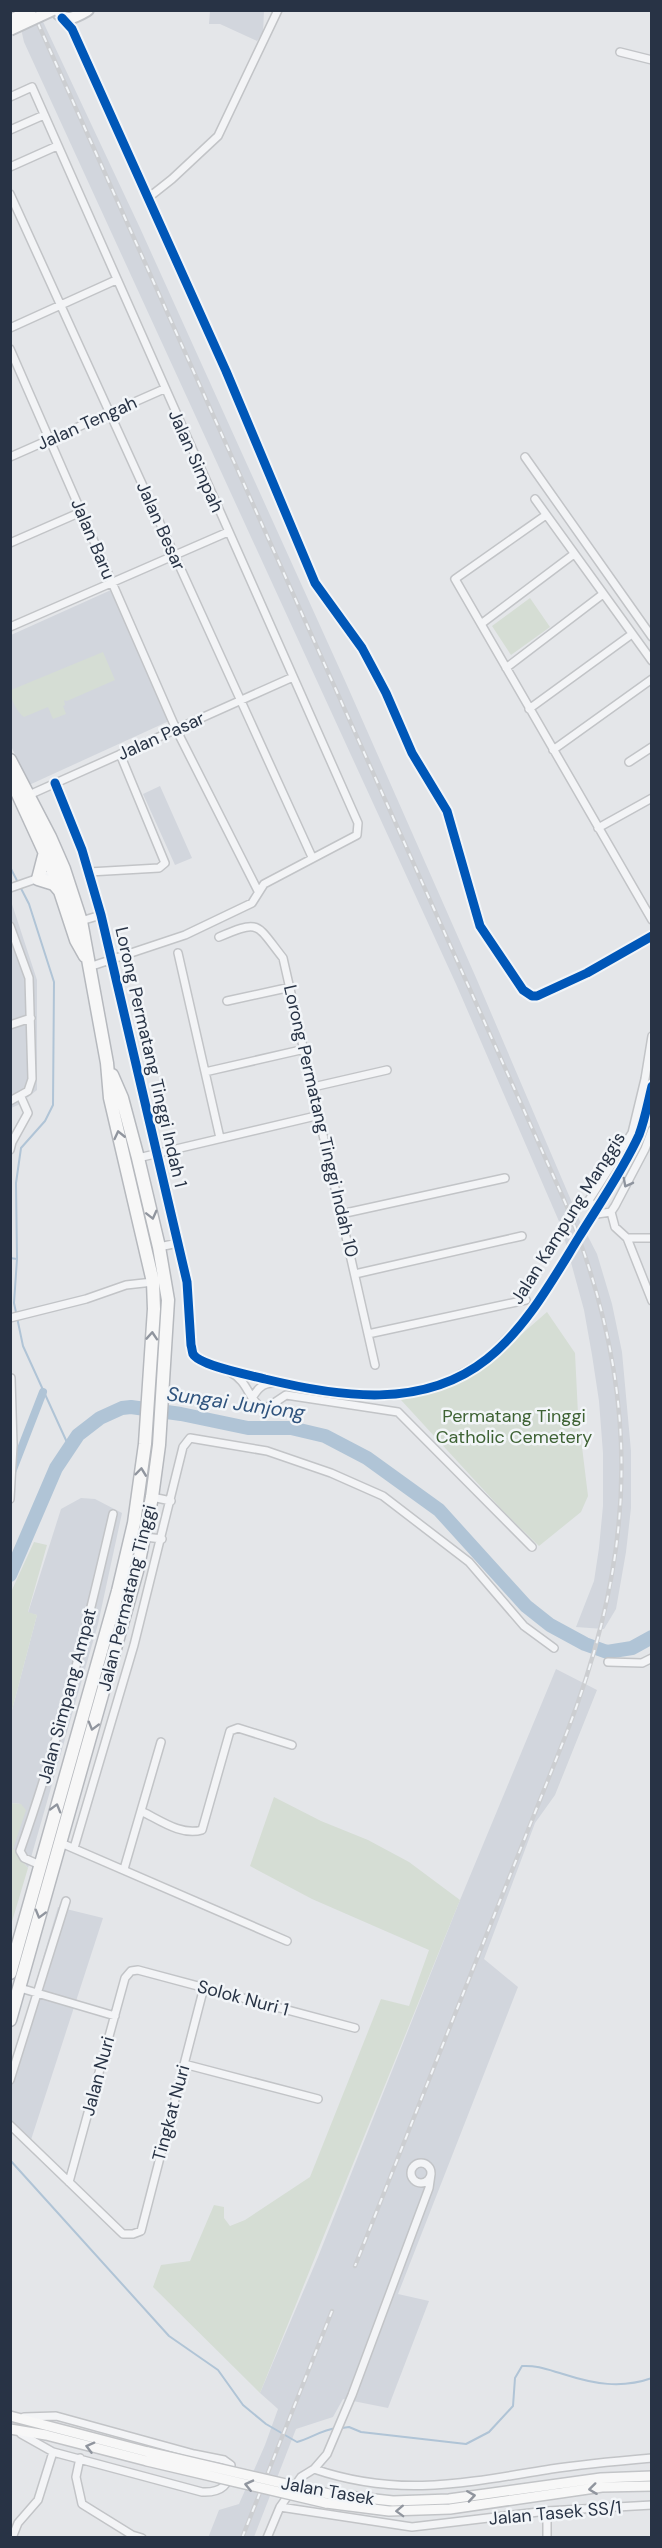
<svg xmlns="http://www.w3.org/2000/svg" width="662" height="2548" font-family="'DM Sans',sans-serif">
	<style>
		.built { fill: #d2d6dd }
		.green { fill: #d5ddd4 }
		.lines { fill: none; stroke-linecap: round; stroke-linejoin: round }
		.stream { stroke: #b0c4d6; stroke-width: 2 }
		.canal { stroke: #b0c4d6; stroke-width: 8 }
		.river { stroke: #b0c4d6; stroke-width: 14 }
		.street-casing { stroke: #c2c4c7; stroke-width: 10 }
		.secondary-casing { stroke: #c2c4c7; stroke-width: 12 }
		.primary-casing { stroke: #c0c3c7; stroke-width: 14 }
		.highway-casing { stroke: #b6b9be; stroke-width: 15 }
		.street { stroke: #f3f4f6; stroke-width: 7 }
		.secondary { stroke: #f7f7f7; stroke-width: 9 }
		.primary { stroke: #f7f7f7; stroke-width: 10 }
		.highway { stroke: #f7f7f7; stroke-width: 12 }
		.rail-casing { stroke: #ccced1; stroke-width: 4.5 }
		.rail { stroke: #f2f5f8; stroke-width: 2; stroke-dasharray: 7; stroke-linecap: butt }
		.street-bridge-casing { stroke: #c2c4c7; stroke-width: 10; stroke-linecap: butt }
		.secondary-bridge-casing { stroke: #c2c4c7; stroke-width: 12; stroke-linecap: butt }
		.primary-bridge-casing { stroke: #c0c3c7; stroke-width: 14; stroke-linecap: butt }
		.street-bridge { stroke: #f3f4f6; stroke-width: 7 }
		.secondary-bridge { stroke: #f7f7f7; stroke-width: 9 }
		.primary-bridge { stroke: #f7f7f7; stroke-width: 10 }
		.cycleway-casing { stroke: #f2f5f8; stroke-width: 13 }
		.cycleway { stroke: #0057b8; stroke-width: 9 }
		.oneway { stroke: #90959e }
		.oneway2 { stroke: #8e949e }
		.labels { text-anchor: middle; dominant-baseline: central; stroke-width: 5; stroke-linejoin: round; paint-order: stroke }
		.street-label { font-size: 18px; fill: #283345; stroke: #f2f5f8 }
		.park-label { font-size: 18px; fill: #3e6234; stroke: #f2f5f8 }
		.water-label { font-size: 20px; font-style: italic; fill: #2f537d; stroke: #f2f5f8 }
	</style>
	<rect width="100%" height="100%" fill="#e4e6e9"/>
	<path class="built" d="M17,11H38L140,228L346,683L477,980L579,1219L597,1254L612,1304L622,1352L631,1451V1508L626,1552L616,1609L604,1629L576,1627L594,1581L599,1548L603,1506V1453L599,1401L592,1355L584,1310L561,1226L456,984L24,42Z
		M210,11H264L263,33L257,41L220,24H209Z
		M111,590L169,721L29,785L11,746V635Z
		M160,786L192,858L175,865L143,794Z
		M10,898L37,980V1090L18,1105L11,1108Z
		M81,1498L95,1499L122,1513L98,1624L28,1868L13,1849L21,1804L11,1803V1714L37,1615L28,1613L61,1509Z
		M556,1669L597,1690L555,1795L535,1823L484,1959L518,1987L398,2294L429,2301L388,2408L343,2399L333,2417L296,2429L254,2537L208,2538L219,2510L239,2504L265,2445L278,2409L260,2393L318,2257L460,1900Z
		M58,1907L103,1918L28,2149L11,2131V2066Z"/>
	<path class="green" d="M530,598L550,627L511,655L492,626Z
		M103,652L115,680L67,701L64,700L65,705L63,706L66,714L53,719L48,707L24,717C17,712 10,699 11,690Z
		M547,1312L575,1353L578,1414L588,1496L581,1512L539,1546L504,1512L401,1400C464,1390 501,1352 547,1312Z
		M34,1542L47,1545L28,1612L37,1615L11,1714V1592Z
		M274,1797L321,1821L368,1840L409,1862L460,1900L260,2393L153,2287L161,2265L190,2261L214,2205L224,2207V2218L230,2226L245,2220L310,2177L381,1999L409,2006L429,1950L312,1899L250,1866Z
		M11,1803L21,1804L26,1810L13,1849L18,1851L17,1855L28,1868L11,1925Z"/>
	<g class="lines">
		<path class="stream" d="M10,867L29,904L54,982L53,1105L45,1121L21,1148L16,1183L17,1259L14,1303L23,1346L70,1449
			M10,1258L17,1259
			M10,2160L169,2336L218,2370L243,2405L266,2424L297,2442C311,2438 322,2430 336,2428
			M342,2428L349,2427L361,2432L466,2444L489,2432L513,2406L515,2378L522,2366C537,2365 549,2370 563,2374C594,2384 621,2389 652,2378"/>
		<path class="canal" d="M12,1472L43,1392"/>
		<path class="river" d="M10,1575L56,1468L78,1435L100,1418L122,1408L131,1407L181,1414L248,1428H291L325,1436L367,1458L439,1510L526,1606L550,1625L585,1644L607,1652L632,1648L652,1637"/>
		<defs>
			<path id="street" d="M62,18L72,29L226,371L315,583L362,648L386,693L412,753L447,811L480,926L523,990L532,996H537L587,973L652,936
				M620,52L652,60
				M10,97L32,87L358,823L357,835L264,884L252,903L185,935L89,967
				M10,130L44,115
				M10,167L57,146
				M10,194L312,857
				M148,198L172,179L218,136L278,10
				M10,328L116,280
				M10,349L176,729L258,891
				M10,457L164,389
				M525,457L652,637
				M535,499L652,661
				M546,515L455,579L652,920
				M10,543L81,512
				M481,624L574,554
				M10,627L228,532
				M506,668L603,594
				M529,709L632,634
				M553,750L652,679
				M629,762L652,747
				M55,783L82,850L101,915L187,1282L193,1354C217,1376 349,1397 384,1396C405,1395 423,1389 443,1384
				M29,795L293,677
				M598,828L652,798
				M89,872L159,868L165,863L120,754
				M10,888L56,872
				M81,921L101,915
				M10,926L29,978L32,1079L28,1091L10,1101
				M219,937C261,919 256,924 283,958L375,1365
				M178,953L220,1138
				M227,1001L291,987
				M10,1025L31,1018
				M652,1036L645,1079L632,1133L589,1200L597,1214L611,1212L615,1206L645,1149L652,1130
				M205,1072L305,1049
				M313,1087L387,1070
				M10,1150L12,1142L28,1113L21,1097
				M138,1158L320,1115
				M611,1212L615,1227L627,1238L652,1301
				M341,1214L505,1178
				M627,1238H652
				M159,1247L178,1243
				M355,1274L522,1236
				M10,1318L86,1299L126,1285L153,1282
				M368,1334L526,1300
				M230,1372C249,1382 247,1398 262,1408L268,1407L286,1395L398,1412L532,1547
				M252,1398C257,1390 262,1383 273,1383
				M152,1497L171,1501
				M10,1499L13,1445L11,1378
				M145,1537L162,1539
				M608,1662L642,1663L652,1658
				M143,1812C161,1821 182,1836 202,1830L230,1731L238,1728L292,1745
				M61,1843L287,1941
				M74,1848L134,1645L183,1447L190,1438L267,1451L331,1473L383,1496L469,1562L524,1626L554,1648
				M40,1865L24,1858L20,1851C59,1741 87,1627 113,1514
				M124,1869L161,1742
				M20,1988L115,2016
				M184,2064L318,2099
				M10,2080L66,1901
				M10,2125L123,2234H133L141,2231L204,1987
				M411 2173a10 10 0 1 1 20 0a10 10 0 1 1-20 0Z
				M69,2182L125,1978L131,1971L138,1970L355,2028
				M21,2434L53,2452L202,2492C221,2493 231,2485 231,2465L224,2460L194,2454L56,2416L24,2417
				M80,2458L76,2477L82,2504L132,2535L142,2538
				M314,2469C399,2498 465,2483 551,2469C584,2464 618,2461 652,2458
				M280,2507L412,2527L547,2511L652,2505
				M547,2511V2538
				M12,2538L18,2523L38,2500L53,2452
				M267,2538L280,2507L301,2477L314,2469L327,2454L352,2395L429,2188L431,2174"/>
			<path id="secondary" d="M10,2416L148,2452
				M10,2429L46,2435L147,2461
				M329,2494L393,2501L449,2499L601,2478L652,2476
				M326,2503L389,2511L450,2509L602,2487L652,2486"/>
			<path id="primary" d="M55,10C65,24 76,17 88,10"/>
			<path id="highway" d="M10,760L50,837L64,869L81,921L107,1063L110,1098L153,1282L154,1309L145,1444L134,1523L118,1591L10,1973
				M10,777L54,873L76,940L85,956
				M45,852L38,879L54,884L60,891
				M10,2020L137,1571L152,1497L159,1445L168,1300L159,1247L138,1158L122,1098L112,1075"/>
		</defs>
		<use href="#street" class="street-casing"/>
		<use href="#secondary" class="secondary-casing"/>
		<use href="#primary" class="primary-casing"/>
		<use href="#highway" class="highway-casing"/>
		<use href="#street" class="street"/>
		<use href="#secondary" class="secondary"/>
		<use href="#primary" class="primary"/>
		<use href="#highway" class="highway"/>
		<defs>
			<path id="rail" d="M32,10L565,1202C641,1387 639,1546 567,1732L355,2266
				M242,2538L332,2311"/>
		</defs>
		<use href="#rail" class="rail-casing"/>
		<use href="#rail" class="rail"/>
		<defs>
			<path id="street-bridge" d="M443,1384L486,1360L520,1325L540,1299L604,1196L639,1134L652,1086"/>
			<path id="secondary-bridge" d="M148,2452L329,2494
				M147,2461L326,2503"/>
			<path id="primary-bridge" d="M10,20L31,10
				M10,30L53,10"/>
		</defs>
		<use href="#street-bridge" class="street-bridge-casing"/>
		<use href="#secondary-bridge" class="secondary-bridge-casing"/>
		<use href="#primary-bridge" class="primary-bridge-casing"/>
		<use href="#street-bridge" class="street-bridge"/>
		<use href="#secondary-bridge" class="secondary-bridge"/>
		<use href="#primary-bridge" class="primary-bridge"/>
		<defs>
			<path id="cycleway" d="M62,18L72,29L226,371L315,583L362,648L386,693L412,753L447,811L480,926L523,990L532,996H537L587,973L652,936
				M55,783L82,850L101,915L187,1282L191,1345C192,1348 192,1351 193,1354C200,1366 251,1375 265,1379C339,1397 423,1410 487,1359C527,1327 553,1279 579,1237C600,1203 623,1170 639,1135C645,1119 648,1102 652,1086"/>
		</defs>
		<use href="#cycleway" class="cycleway-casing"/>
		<use href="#cycleway" class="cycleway"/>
	</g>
	<defs><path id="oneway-chevron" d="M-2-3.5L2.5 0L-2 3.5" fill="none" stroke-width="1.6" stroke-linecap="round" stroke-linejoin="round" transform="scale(1.5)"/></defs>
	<g class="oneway">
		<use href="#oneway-chevron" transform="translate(119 1135) rotate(-103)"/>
		<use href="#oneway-chevron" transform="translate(152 1215) rotate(76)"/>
		<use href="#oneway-chevron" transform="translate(152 1336) rotate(-86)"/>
		<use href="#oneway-chevron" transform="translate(141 1472) rotate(-83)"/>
		<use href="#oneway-chevron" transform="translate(93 1726) rotate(106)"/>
		<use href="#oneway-chevron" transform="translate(56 1808) rotate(-74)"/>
		<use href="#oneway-chevron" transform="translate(40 1914) rotate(106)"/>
		<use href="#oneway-chevron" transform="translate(90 2447) rotate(-165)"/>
		<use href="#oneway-chevron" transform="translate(249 2485) rotate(-167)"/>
		<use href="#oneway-chevron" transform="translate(593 2489) rotate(173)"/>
		<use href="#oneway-chevron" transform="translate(471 2496) rotate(-9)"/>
		<use href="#oneway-chevron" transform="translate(400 2511) rotate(178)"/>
	</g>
	<use class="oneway2" href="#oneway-chevron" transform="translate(627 1183) rotate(118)"/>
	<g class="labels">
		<g class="street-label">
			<text transform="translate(87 423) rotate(-24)">Jalan Tengah</text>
			<text transform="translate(196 461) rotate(66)">Jalan Simpah</text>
			<text transform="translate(161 526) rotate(66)">Jalan Besar</text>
			<text transform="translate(93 539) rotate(67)">Jalan Baru</text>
			<text transform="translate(161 736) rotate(-24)">Jalan Pasar</text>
			<text transform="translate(151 1057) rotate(77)">Lorong Permatang Tinggi Indah 1</text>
			<text transform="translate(321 1121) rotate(77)">Lorong Permatang Tinggi Indah 10</text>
			<text transform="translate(568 1218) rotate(-58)">Jalan Kampung Manggis</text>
			<text transform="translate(127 1598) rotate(-76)">Jalan Permatang Tinggi</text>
			<text transform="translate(67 1696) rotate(-75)">Jalan Simpang Ampat</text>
			<text transform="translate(243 1998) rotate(15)">Solok Nuri 1</text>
			<text transform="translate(98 2076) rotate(-75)">Jalan Nuri</text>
			<text transform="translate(171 2113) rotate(-75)">Tingkat Nuri</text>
			<text transform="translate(328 2491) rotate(10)">Jalan Tasek</text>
			<text transform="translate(555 2513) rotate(-5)">Jalan Tasek SS/1</text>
		</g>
		<g class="park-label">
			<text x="514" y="1416">Permatang Tinggi<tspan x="514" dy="21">Catholic Cemetery</tspan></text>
		</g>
		<g class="water-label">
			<text transform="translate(236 1403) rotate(8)">Sungai Junjong</text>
		</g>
	</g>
	<rect width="662" height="2548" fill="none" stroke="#283345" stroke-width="24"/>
</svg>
